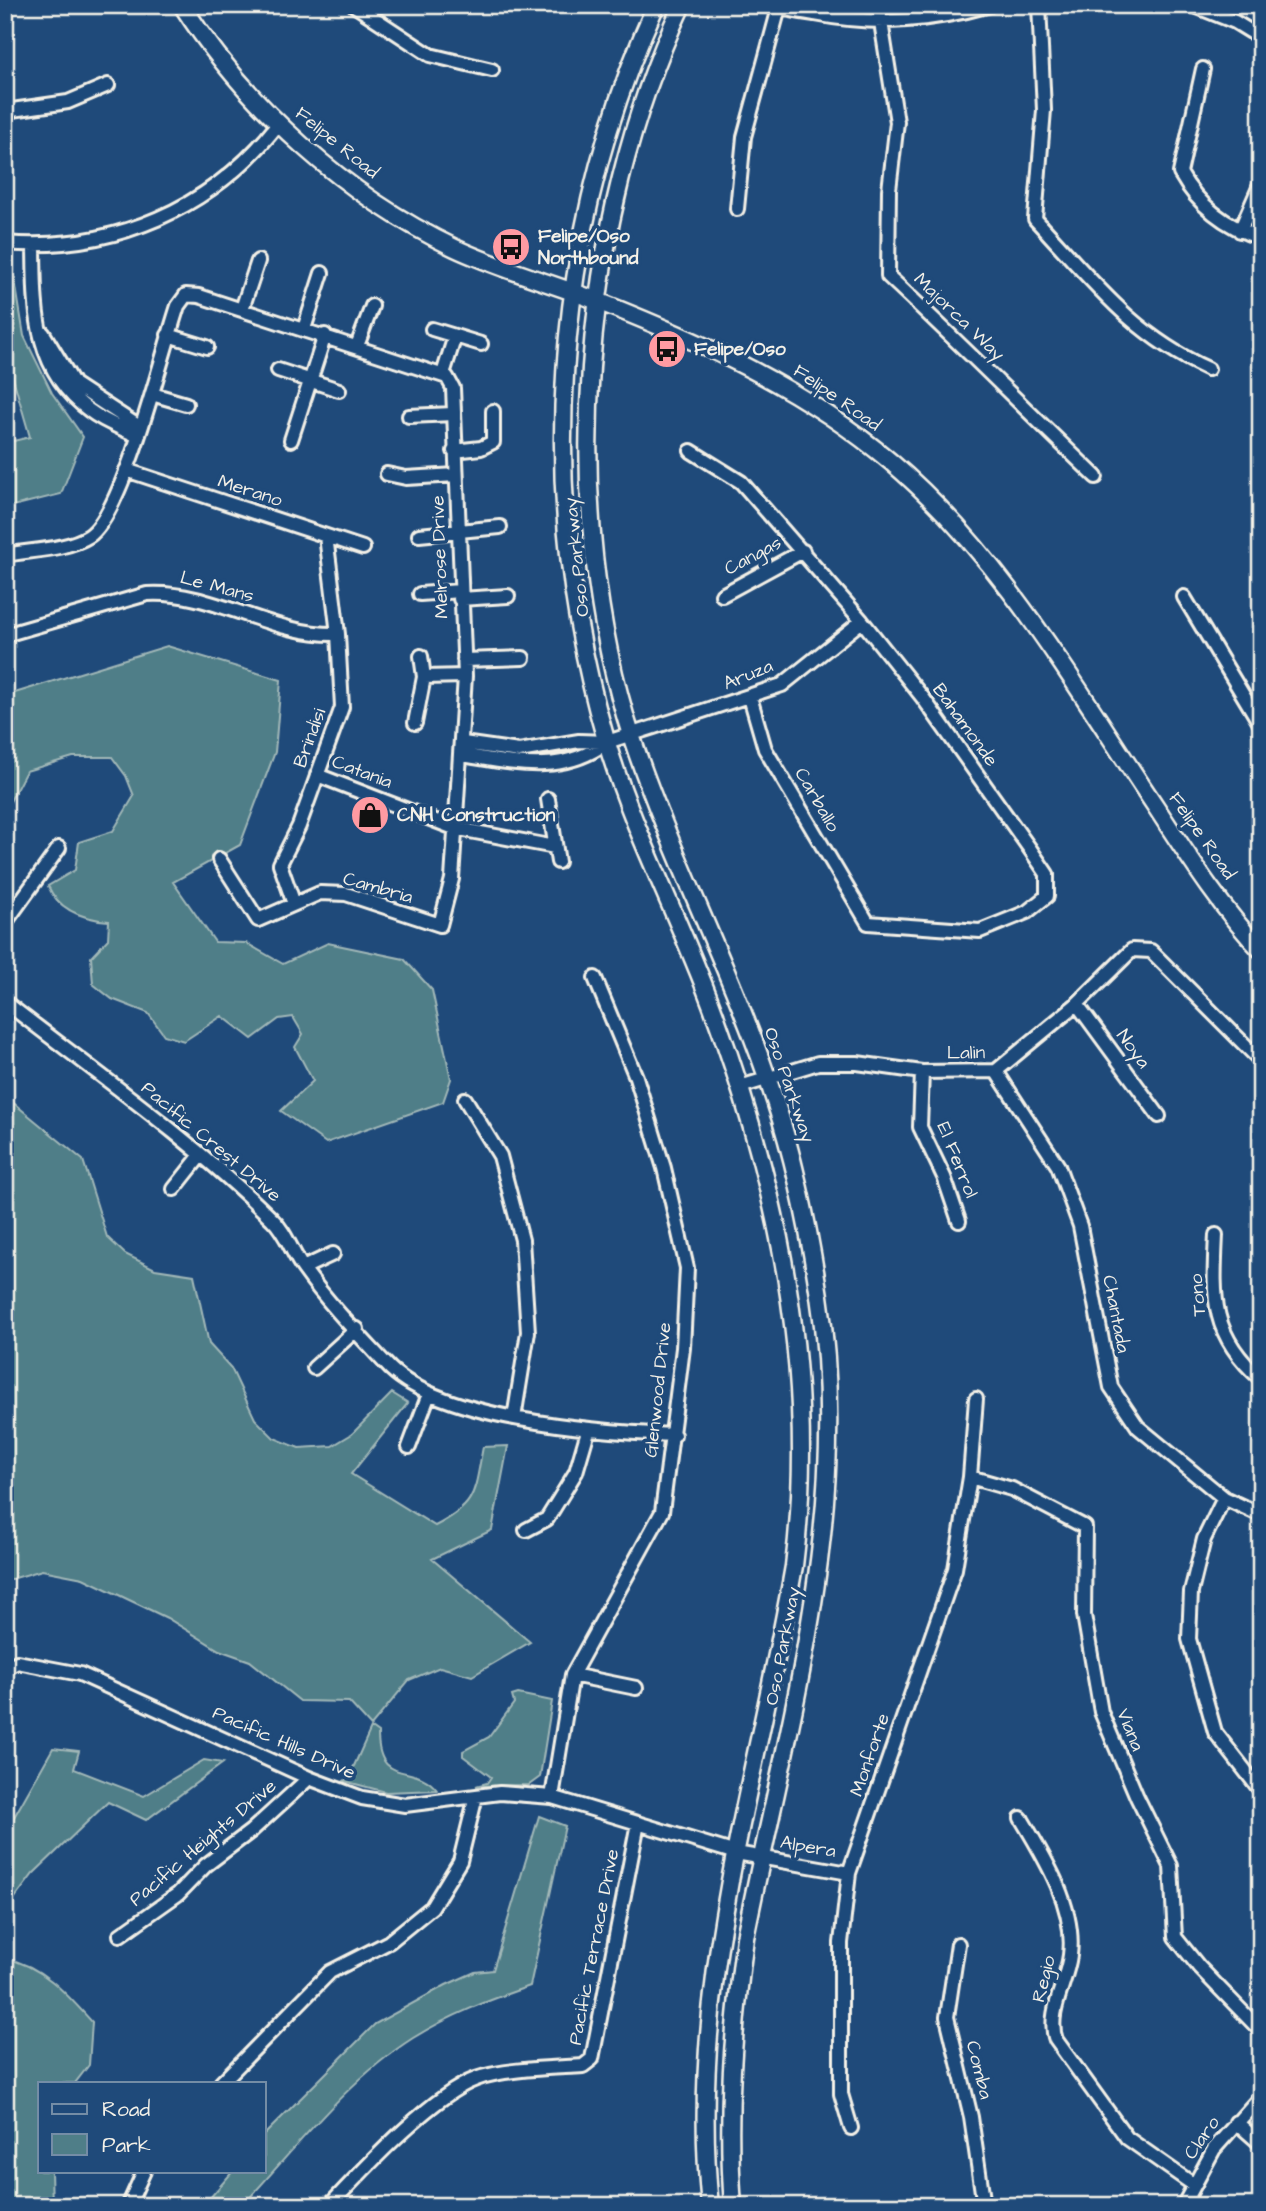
<svg xmlns="http://www.w3.org/2000/svg" width="1266" height="2211" font-family="'Architects Daughter',sans-serif">
	<style>
		.green { fill: #4f7e88; stroke: #a2b8b8; stroke-width: 2 }
		.lines { fill: none; stroke-linecap: round; stroke-linejoin: round }
		.minor-casing { stroke: #f4f1e8; stroke-width: 18 }
		.major-casing { stroke: #f4f1e8; stroke-width: 21 }
		.minor { stroke: #1f4a7a; stroke-width: 12 }
		.major { stroke: #1f4a7a; stroke-width: 16 }
		.labels { text-anchor: middle; dominant-baseline: central; stroke-width: 7; stroke-linejoin: round; paint-order: stroke }
		.street-label { font-size: 19px; fill: #f4f1e8; stroke: #1f4a7a }
		.poi-label { font-size: 19px; font-weight: bold; fill: #f4f1e8; stroke: #1f4a7a; text-anchor: start }
	</style>
	<rect width="100%" height="100%" fill="#1f4a7a"/>
	<filter id="ink" filterUnits="userSpaceOnUse"><feTurbulence type="fractalNoise" baseFrequency=".0143" numOctaves="2"/><feDisplacementMap in="SourceGraphic" scale="14" xChannelSelector="R" yChannelSelector="G"/><feConvolveMatrix kernelMatrix="1 2 1 2 8 2 1 2 1" color-interpolation-filters="sRGB"/></filter>
	<g filter="url(#ink)">
		<path class="green" d="M13,268L24,336L52,393L83,437L61,494L5,508V443L30,437L5,350V276Z
			M167,646L281,680L275,752L240,845L173,882L215,942L246,943L283,964L328,943L404,959L432,990L451,1079L443,1102L326,1143L281,1111L313,1081L295,1047L303,1034L293,1017L279,1019L252,1039L222,1016L184,1041L164,1035L148,1013L112,999L93,984L91,957L108,939L109,921C83,919 59,911 48,886L75,870L79,842L113,831L134,796L126,776L112,757H73L26,771L5,811V696Z
			M5,1096L83,1160L107,1237L125,1254L155,1269L194,1275L209,1344L231,1368L255,1419L274,1438L299,1448L332,1446L352,1434L392,1393L408,1403L351,1474L435,1526C478,1504 474,1492 483,1447L508,1446L492,1530L432,1559L530,1642L472,1676L440,1667L409,1680L371,1726L349,1702L300,1701L250,1661L219,1650L167,1618L83,1578L42,1570L5,1581Z
			M518,1694L552,1701L540,1777L529,1785L476,1786L487,1783L491,1777L463,1756V1751L489,1737L514,1703L512,1696Z
			M371,1728L378,1733C378,1788 415,1761 437,1790L386,1792L344,1781L349,1777Z
			M53,1748L79,1751L74,1769L144,1796L204,1760L223,1763L146,1820L108,1802L33,1874L5,1911V1833Z
			M539,1816L565,1826L530,1986C489,2000 450,2015 413,2038C347,2080 295,2149 242,2206H203L233,2171H264V2135L375,2024L446,1985L475,1972L493,1970Z
			M5,1958C43,1966 67,1994 92,2022L89,2065L75,2083H40V2171H51L52,2206H5Z"/>
		<g class="lines">
			<defs>
				<path id="minor" d="M354,5L430,55L492,70
					M773,5C786,10 801,12 815,14C876,26 930,22 990,5
					M1039,5L1044,110L1035,219C1091,279 1131,334 1208,369
					M1192,5L1235,22L1261,38
					M881,22L897,122L889,190L888,276C959,342 1026,410 1096,477
					M1203,69L1180,173C1198,205 1226,227 1261,238
					M5,111L68,102L108,85
					M737,209L744,137L779,8
					M1240,231L1261,183
					M5,243C113,252 213,209 279,123
					M34,246C35,310 33,369 90,411C104,422 122,428 138,436
					M242,309L258,261
					M304,329L322,273
					M432,329L455,336L443,374
					M43,333L74,384L141,428
					M168,335L207,347
					M455,336L481,344
					M357,346L372,306
					M278,370L339,390
					M152,394L186,404
					M409,416L453,414
					M291,440L325,335
					M454,451L481,448L493,442V411
					M691,451L741,482L862,621L923,698L1030,849L1047,874V896L1027,912L980,931L868,923L765,749L750,697
					M126,470L363,548
					M387,474L406,478L456,475
					M419,535L500,527
					M5,555C31,550 67,550 89,536C124,513 163,350 178,306L186,295L199,296L447,377L453,388L465,676L452,879L440,925L346,894L320,893L258,920L219,859
					M420,594L460,591
					M722,595L803,551
					M1184,597L1261,725
					M460,599L508,596
					M5,635L147,594C213,590 271,636 338,634
					M421,656L424,677
					M464,660L523,658
					M415,723L424,677L465,676
					M463,743L519,751L579,741L607,742L654,727L782,685L862,621
					M462,755C513,763 562,776 607,742
					M317,775L454,828L555,847
					M548,799L558,862
					M294,904L280,864L299,826L342,707L338,634L326,536
					M5,923L59,848
					M5,1002C95,1072 191,1139 272,1219C286,1232 292,1253 303,1268C327,1302 358,1334 386,1364C436,1420 602,1432 674,1435
					M1077,1004L1159,1116
					M996,1071L1058,1166L1080,1226L1111,1387L1138,1427L1224,1498L1261,1515
					M922,1072L920,1127L944,1177L959,1221
					M740,1087L818,1063H857L922,1072L996,1071L1077,1004L1132,950L1151,951L1261,1061
					M465,1099L500,1156L522,1240L528,1332L514,1418
					M174,1189L201,1155
					M1216,1235C1213,1297 1210,1335 1261,1379
					M303,1268L333,1254
					M314,1368L357,1329
					M409,1447L429,1394
					M970,1477L1012,1489L1085,1527L1084,1615L1101,1712L1137,1797L1171,1866L1175,1937L1199,1967L1261,2031
					M1224,1498L1204,1539L1191,1592L1189,1639L1215,1732L1261,1791
					M526,1530L547,1519L576,1472L588,1431
					M5,1669L17,1662L80,1674L309,1778L362,1798L405,1805L500,1793L552,1797L736,1853L849,1873
					M572,1675L636,1688
					M552,1797L572,1675L662,1512L683,1348L687,1268L664,1168L636,1077L595,978
					M1021,1818C1045,1858 1076,1908 1070,1955C1067,1982 1046,2014 1056,2040L1127,2138L1194,2185
					M120,1935L178,1894L206,1865L251,1831L309,1778
					M958,1944L947,2017L971,2117L984,2206
					M221,2083L330,1972L389,1942L432,1907L460,1861L476,1796
					M1236,2122L1261,2144
					M851,2128L841,2094V1943L849,1873L955,1569L970,1477L976,1399
					M130,2202L144,2171
					M329,2206C363,2170 432,2095 476,2079C502,2069 555,2068 583,2066L592,2059L638,1823
					M1183,2206L1214,2149L1261,2096"/>
				<path id="major" d="M182,5C247,107 346,196 455,248C502,270 552,283 600,302C704,343 805,389 891,462C1001,555 1076,688 1156,807C1188,856 1220,907 1261,950
					M656,5C552,234 535,499 606,740C633,831 678,915 711,1004C778,1184 818,1373 794,1566C757,1780 687,1986 710,2206
					M682,5C580,221 558,510 632,738C673,861 735,977 775,1101C796,1164 809,1230 819,1296C853,1513 787,1726 745,1938C733,2028 726,2115 733,2206"/>
			</defs>
			<use href="#minor" class="minor-casing"/>
			<use href="#major" class="major-casing"/>
			<use href="#minor" class="minor"/>
			<use href="#major" class="major"/>
		</g>
	</g>
	<defs>
		<symbol id="bus-disc" viewBox="-11 -11 22 22"><circle r="9.5" fill="#ff9aa2" stroke="#1f4a7a"/><path d="M-5-6H5V4H4V6H2V4H-2V6H-4V4H-5ZM-3.5-4V0h7V-4ZM-3.5 1.2v1.5H-2V1.2ZM2 1.2v1.5H3.5V1.2Z" fill="#111"/></symbol>
		<symbol id="shop-disc" viewBox="-11 -11 22 22"><circle r="9.5" fill="#ff9aa2" stroke="#1f4a7a"/><path d="M-5-2.5h2.3a2.7 3.5 0 0 1 5.4 0H5L5.5 6h-11ZM-1.5-2.5h3a1.5 2.3 0 0 0-3 0Z" fill="#111"/></symbol>
	</defs>
	<g fill-rule="evenodd">
		<use href="#bus-disc" x="489" y="225" width="44" height="44"/>
		<use href="#bus-disc" x="645" y="327" width="44" height="44"/>
		<use href="#shop-disc" x="348" y="793" width="44" height="44"/>
	</g>
	<g class="labels">
		<g class="street-label">
			<text transform="translate(337 143) rotate(39)">Felipe Road</text>
			<text transform="translate(959 317) rotate(44)">Majorca Way</text>
			<text transform="translate(837 398) rotate(35)">Felipe Road</text>
			<text transform="translate(250 491) rotate(18)">Merano</text>
			<text transform="translate(753 556) rotate(-28)">Cangas</text>
			<text transform="translate(440 557) rotate(-92)">Melrose Drive</text>
			<text transform="translate(577 557) rotate(-96)">Oso Parkway</text>
			<text transform="translate(217 587) rotate(15)">Le Mans</text>
			<text transform="translate(748 675) rotate(-22)">Aruza</text>
			<text transform="translate(965 725) rotate(54)">Bahamonde</text>
			<text transform="translate(310 738) rotate(-70)">Brindisi</text>
			<text transform="translate(362 772) rotate(21)">Catania</text>
			<text transform="translate(817 800) rotate(60)">Carballo</text>
			<text transform="translate(1202 836) rotate(55)">Felipe Road</text>
			<text transform="translate(378 888) rotate(16)">Cambria</text>
			<text transform="translate(1133 1049) rotate(54)">Noya</text>
			<text transform="translate(966 1053) rotate(-1)">Lalin</text>
			<text transform="translate(789 1085) rotate(71)">Oso Parkway</text>
			<text transform="translate(211 1142) rotate(40)">Pacific Crest Drive</text>
			<text transform="translate(957 1160) rotate(68)">El Ferrol</text>
			<text transform="translate(1198 1295) rotate(-95)">Tono</text>
			<text transform="translate(1116 1314) rotate(79)">Chantada</text>
			<text transform="translate(658 1390) rotate(-84)">Glenwood Drive</text>
			<text transform="translate(783 1646) rotate(-79)">Oso Parkway</text>
			<text transform="translate(1130 1730) rotate(68)">Viana</text>
			<text transform="translate(284 1743) rotate(24)">Pacific Hills Drive</text>
			<text transform="translate(870 1755) rotate(-71)">Monforte</text>
			<text transform="translate(203 1843) rotate(-40)">Pacific Heights Drive</text>
			<text transform="translate(808 1847) rotate(10)">Alpera</text>
			<text transform="translate(594 1947) rotate(-79)">Pacific Terrace Drive</text>
			<text transform="translate(1044 1979) rotate(-76)">Regio</text>
			<text transform="translate(979 2070) rotate(76)">Comba</text>
			<text transform="translate(1202 2138) rotate(-55)">Claro</text>
		</g>
		<g class="poi-label">
			<text x="538" y="236">Felipe/Oso<tspan x="538" dy="22">Northbound</tspan></text>
			<text x="694" y="349">Felipe/Oso</text>
			<text x="397" y="815">CNH Construction</text>
		</g>
	</g>
	<rect width="1266" height="2211" fill="none" stroke="#1f4a7a" stroke-width="28"/>
	<rect x="14" y="14" width="1238" height="2183" fill="none" stroke="#f4f1e8" stroke-width="2.5" filter="url(#ink)"/>
	<rect x="38" y="2082" width="228" height="91" fill="#1f4a7a" stroke="#748da6" stroke-width="2"/>
	<rect x="52" y="2104" width="35" height="10" fill="#1f4a7a" stroke="#748da6" stroke-width="2"/>
	<text x="102" y="2116" font-size="21" fill="#f4f1e8">Road</text>
	<rect x="52" y="2134" width="35" height="21" fill="#4f7e88" stroke="#748da6" stroke-width="2"/>
	<text x="102" y="2152" font-size="21" fill="#f4f1e8">Park</text>
</svg>
